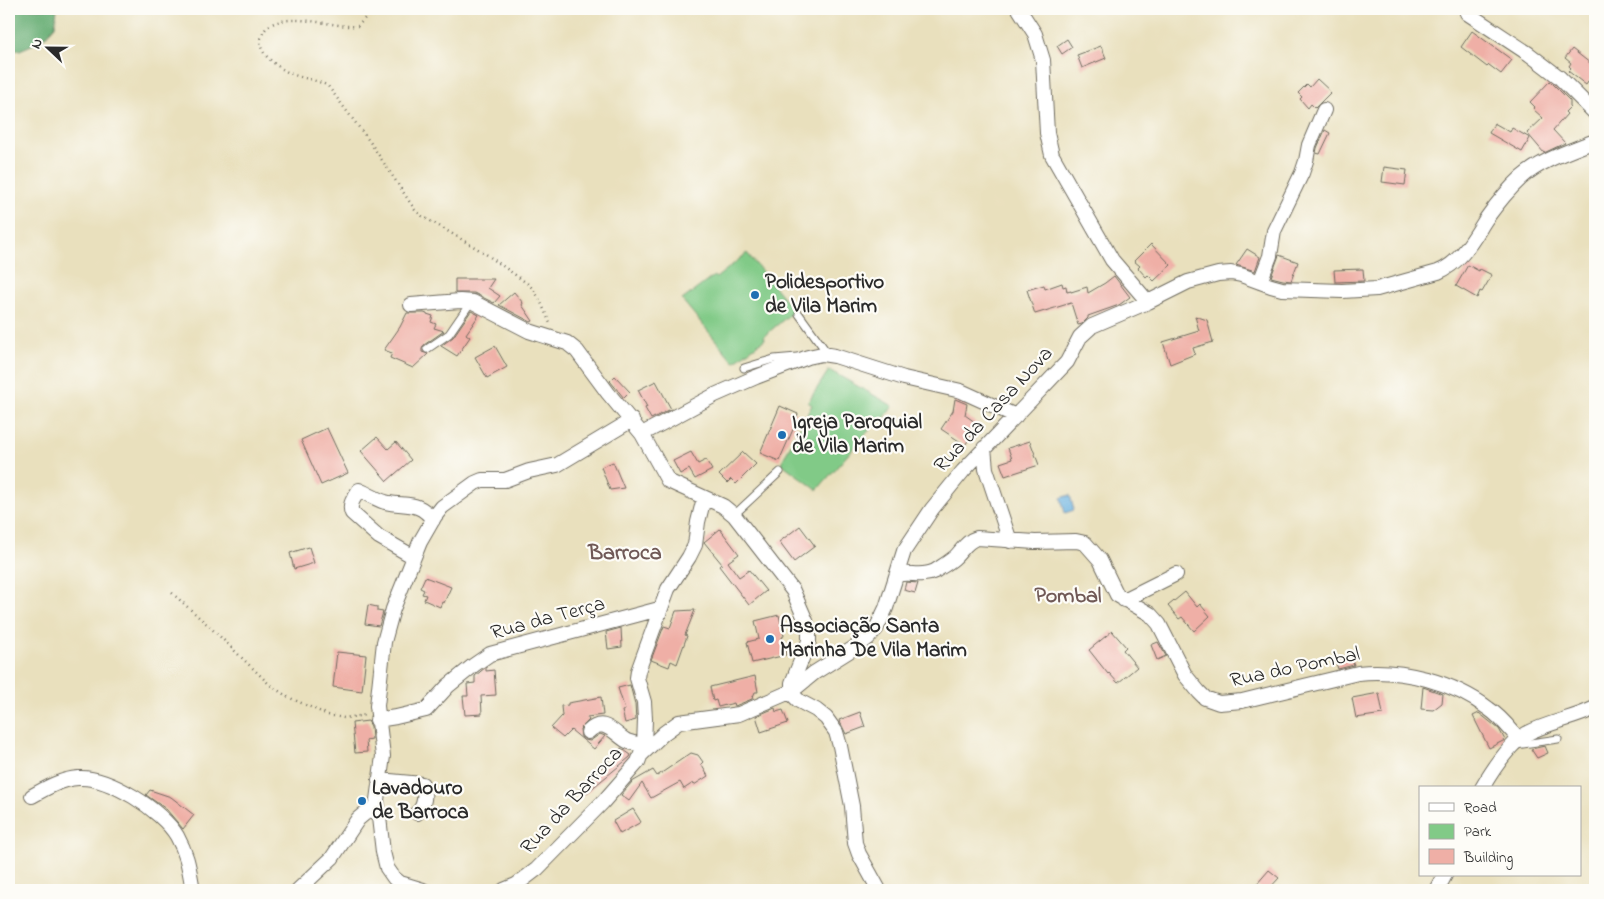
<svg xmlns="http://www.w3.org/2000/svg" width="1604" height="899" font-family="'Indie Flower',sans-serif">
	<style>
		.green { fill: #81ca87; stroke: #567a59 }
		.forest { fill: #68ae74; stroke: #4a6c50 }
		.water { fill: #68b0df; stroke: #4a6e85 }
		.building { fill: #efafa6 }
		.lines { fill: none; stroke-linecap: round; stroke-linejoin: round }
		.service-casing { stroke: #6e6a5e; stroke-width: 9 }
		.minor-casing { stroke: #6e6a5e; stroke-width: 16 }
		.path { stroke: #6e6a5e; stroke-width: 2.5; stroke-dasharray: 1 4; stroke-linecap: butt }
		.service { stroke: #fff; stroke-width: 7 }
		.minor { stroke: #fff; stroke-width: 14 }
		.poi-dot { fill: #1f6fb2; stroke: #fdfcf7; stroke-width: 2 }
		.labels { text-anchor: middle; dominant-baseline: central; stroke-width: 4.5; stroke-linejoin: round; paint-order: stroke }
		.poi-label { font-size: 21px; font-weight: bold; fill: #2b2b2b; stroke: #fdfcf7; text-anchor: start }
		.street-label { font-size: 21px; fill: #2b2b2b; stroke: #fdfcf7 }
		.neighbourhood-label { font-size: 22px; font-weight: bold; fill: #705956; stroke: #fdfcf7 }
	</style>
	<rect width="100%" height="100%" fill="#fdfcf7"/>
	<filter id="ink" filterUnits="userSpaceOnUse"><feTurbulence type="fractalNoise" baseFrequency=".02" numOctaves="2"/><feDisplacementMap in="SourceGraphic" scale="10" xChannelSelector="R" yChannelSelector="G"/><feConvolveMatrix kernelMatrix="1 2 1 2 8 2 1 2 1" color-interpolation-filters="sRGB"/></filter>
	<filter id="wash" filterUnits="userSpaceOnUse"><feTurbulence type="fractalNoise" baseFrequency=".0096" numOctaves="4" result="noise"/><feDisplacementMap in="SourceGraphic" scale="20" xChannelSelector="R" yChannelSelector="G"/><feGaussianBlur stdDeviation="1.12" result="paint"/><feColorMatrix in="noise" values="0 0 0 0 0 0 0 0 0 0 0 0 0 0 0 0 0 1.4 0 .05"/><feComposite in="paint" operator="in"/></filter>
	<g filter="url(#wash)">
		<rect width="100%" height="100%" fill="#e9e0bd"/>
		<path class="green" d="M747,253L794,311L764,336L765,339L734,362L682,300L714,276L716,278Z
			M829,370L893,406L883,420L879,419L817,490L781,463L812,405L808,402Z"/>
		<path class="forest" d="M9,9H57L55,26L41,41L20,50L9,51Z"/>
		<path class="water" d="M1070,495L1074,510L1065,513L1061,498Z"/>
		<g id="blocks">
			<path class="building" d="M1472,31L1512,60L1501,74L1489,65L1487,67L1461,47Z
				M1067,39L1072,47L1062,54L1057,46Z
				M1101,46L1106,58L1082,68L1077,55Z
				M1572,49L1595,67V72L1586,85L1568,71L1571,68L1569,66L1571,63L1565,58Z
				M1317,79L1331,92L1315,108L1311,104L1308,108L1300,99L1302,97L1298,93L1307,84L1310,87Z
				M1550,81L1570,101V107L1565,112L1567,114L1553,130L1565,143L1544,153L1527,133L1543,118L1533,109L1535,107L1530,102Z
				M1494,123L1510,132L1512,128L1530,138L1522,152L1489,133Z
				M1325,130L1330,133L1320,154L1316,153L1317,148Z
				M1384,167L1407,170L1405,185L1382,182Z
				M1151,244L1171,265L1154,281L1148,275L1146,277L1138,268L1140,266L1134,261Z
				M1247,249L1260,257L1255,271L1236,265Z
				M1279,255L1298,262L1291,281L1283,280L1271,277Z
				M1468,265L1479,271L1480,269L1492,275L1482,292L1480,291L1477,298L1456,286Z
				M1363,269L1364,281L1335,282L1334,270Z
				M1114,276L1130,297L1119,305L1088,316V318L1082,324L1078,325L1071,303L1035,314L1027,290L1044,285L1045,289L1062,283L1063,287L1066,286L1067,292L1071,291V292L1087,287L1088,293L1105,283Z
				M455,279H494L488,288L500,296L494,303L474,293H455Z
				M514,292L523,303L522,305L533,321L531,322L499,305Z
				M471,311L479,315L466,334L470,337L457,356L441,346L453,337Z
				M407,313H424L433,316L431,322L436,324L434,328L444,331L424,345L422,349V352L428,354L413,368L390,358L392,353L384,350L400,327Z
				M1195,316L1207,320L1213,342L1193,348L1195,354L1170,364L1163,342L1199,331Z
				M495,346L507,367L487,378L475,357Z
				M615,376L630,392L624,398L610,381Z
				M656,381L671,409L651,419L645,408L647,407L638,390Z
				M955,399L967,404L965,415L979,425L965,445L941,429L953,411Z
				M780,406L798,414L794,424L795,425L779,461L760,453Z
				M327,428L348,473L321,485L301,440Z
				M377,437L388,449L396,442L411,460L387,481L361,451Z
				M1030,441L1039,465L1005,476L1000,463L1012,459L1008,448Z
				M691,452L698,464L706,460L712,470L695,479L689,469L680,474L673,461Z
				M743,452L756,464L736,484L731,479L727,483L719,475Z
				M613,462L624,488L610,490L601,467Z
				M800,526L815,546L794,562L779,542Z
				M720,529L739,554L728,562L739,577L749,570L766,591L749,605L719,566L722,564L704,542Z
				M309,547L314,563L294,569L290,553Z
				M425,577L451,587L444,603L442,602L440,607L424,600L426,595L422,594L424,590L420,588Z
				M906,582L918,583L915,593L904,590Z
				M1185,592L1197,607L1200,604L1210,616L1194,631L1182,617L1179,619L1168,606Z
				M368,605L377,607V611L383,612L379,626L365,624Z
				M695,610L685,635L687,636L677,664L671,661L669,667L651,660L664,626L670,628L676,611Z
				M779,615L784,636L782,637L786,655L752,663L747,642L759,639L755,621Z
				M621,628L622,647L608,649L606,632Z
				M1112,631L1126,647L1123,650L1137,667L1118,683L1109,673L1108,674L1089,650Z
				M1158,642L1166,656L1157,660L1151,645Z
				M337,652L366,655L362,691L333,687Z
				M1350,655L1354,665L1338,669L1335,660Z
				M486,667V671L494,670L496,695L481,696L482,714L465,715L463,696H468L467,684L475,683V676Z
				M755,676L758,692H755L752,699L735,706L734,703L718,707L716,700L713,701L710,687Z
				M630,685L635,704L636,720L625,723L622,711L625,710L618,688Z
				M1423,687L1443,694L1442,703L1433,710L1421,709Z
				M1379,693L1383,714L1356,718L1352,698Z
				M601,697L603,715L587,717L589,720L580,729L581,737L585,740L590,741L600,734L605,736L594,749L571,730L563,738L551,728L562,716L561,706L568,705V703Z
				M775,708L776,712L783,710L788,723L761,732L756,716Z
				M860,712L865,727L846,734L839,720Z
				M1479,713L1499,729L1505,740L1489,748L1473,716Z
				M368,721L371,726L372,739L366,740L367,752L355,753L352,723Z
				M1545,746L1548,753L1537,758L1531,749Z
				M621,748L631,755L630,757L584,795L579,790Z
				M691,753L698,755L703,762L701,764L708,776L694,785L693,783L684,789L680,782L651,798L642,783L629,801L621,795L632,782L653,770L657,776Z
				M150,790L171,797L194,815L183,829L166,809L146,795Z
				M633,809L641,822L620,834L613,821Z
				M1269,870L1279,878L1268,890H1262L1256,885Z"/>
		</g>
	</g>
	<g filter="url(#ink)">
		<use href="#blocks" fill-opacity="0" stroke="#6e6a5e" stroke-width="1"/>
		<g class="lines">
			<defs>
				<path id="service" d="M799,314L828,354
					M427,349L449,334L471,302
					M744,368L774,359L797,357
					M734,515L780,472
					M1516,745L1558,739"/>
				<path id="minor" d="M1019,9L1035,34L1043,60L1047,133L1052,155L1112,260L1148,302
					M1467,13L1529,54L1559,77L1595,113
					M1260,282L1270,256L1274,231L1302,173L1306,161L1309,145L1324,110
					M411,305L460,301L473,302L529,331L567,343L577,351L608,393L642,434L668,481L723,506L734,515L793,591L806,621L809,632V641L792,683V694L799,701L816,710L826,718L836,732L840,746L852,806L855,843L859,854L879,890
					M642,434L715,395L756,377L808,357L822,354L835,356L904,378L961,391L1016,416
					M984,448L986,469L1010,541
					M414,557L379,537L352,513C348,504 355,497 359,490C368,494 376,499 385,502C405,507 419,500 433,520
					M897,575C910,571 921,578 935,571C941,567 948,563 954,558C962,551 966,541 977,538L1035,542L1076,541L1085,543L1100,560L1117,595L1150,614L1159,624L1185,675L1199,692L1205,698L1219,703L1242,701L1358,673C1401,668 1454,682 1489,709C1501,717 1510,729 1519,739
					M1124,600L1176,574
					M377,720L396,717L426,710L448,686L474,665L490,654L659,609
					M588,732C604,716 613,733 627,741C632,743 638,744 644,746
					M642,754L664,733L679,722L739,714L792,691L814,673L857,646L868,638L876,629L886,608L904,551L932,509L963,471L1067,362L1080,337L1092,326L1148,302L1188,282L1218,274L1231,273L1241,275L1271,286L1282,289L1342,291L1377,289L1438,272C1462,262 1473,239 1486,219C1496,205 1508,190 1521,178C1541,160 1570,151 1595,141
					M379,780L422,784C426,793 425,807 417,813
					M1482,788C1492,771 1510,744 1526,734C1548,722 1573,719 1595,708
					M32,796C46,788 62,779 78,778C108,776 162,810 177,836C188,856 189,869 193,890
					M298,890L332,858L358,819L364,814L377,806
					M423,890L400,883L394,878L387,868L383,852L377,800L383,756L377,706L384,642L393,609L420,542L435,516L442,507L475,483L482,480H505L529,471L557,465L632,420
					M504,890L516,885L537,869L603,802L638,762L644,746L645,719L644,702L637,678L638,671L668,589L689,557L695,545L698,522L704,498
					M1437,890L1445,875"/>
			</defs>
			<use href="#service" class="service-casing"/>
			<use href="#minor" class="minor-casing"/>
			<path class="path" d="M367,9L366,17L358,26C334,29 270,4 261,38C257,52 274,64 284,70C298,79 314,78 328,86L370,142L415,210L422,216L483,252L528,284C541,296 543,310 551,325
				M172,593L210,627L270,685L288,697L328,715L344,718L366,715"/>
			<use href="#service" class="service"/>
			<use href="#minor" class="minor"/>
		</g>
	</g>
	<g class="poi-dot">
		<circle cx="755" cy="295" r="5"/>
		<circle cx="782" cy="435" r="5"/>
		<circle cx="770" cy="639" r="5"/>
		<circle cx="362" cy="801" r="5"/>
	</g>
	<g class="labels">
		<g class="poi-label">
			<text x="765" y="283">Polidesportivo<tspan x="765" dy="24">de Vila Marim</tspan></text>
			<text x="792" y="423">Igreja Paroquial<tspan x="792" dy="24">de Vila Marim</tspan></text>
			<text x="780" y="627">Associação Santa<tspan x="780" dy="24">Marinha De Vila Marim</tspan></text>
			<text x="372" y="789">Lavadouro<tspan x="372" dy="24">de Barroca</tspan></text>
		</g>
		<g class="street-label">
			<text transform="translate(994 410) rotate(-47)">Rua da Casa Nova</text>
			<text transform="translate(548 619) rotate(-15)">Rua da Terça</text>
			<text transform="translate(1295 668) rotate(-12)">Rua do Pombal</text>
			<text transform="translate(572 801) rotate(-47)">Rua da Barroca</text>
		</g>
		<g class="neighbourhood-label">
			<text x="625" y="554">Barroca</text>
			<text x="1068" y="597">Pombal</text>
		</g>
	</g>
	<rect width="1604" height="899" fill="none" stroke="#fdfcf7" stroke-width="30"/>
	<rect x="1419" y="786" width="162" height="90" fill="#fdfcf7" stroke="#a9a8a5"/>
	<rect x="1429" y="803" width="25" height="8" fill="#ffffff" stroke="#a9a8a5"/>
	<text x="1464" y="812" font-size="15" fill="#2b2b2b">Road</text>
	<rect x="1429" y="824" width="25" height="15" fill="#81ca87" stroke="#a9a8a5"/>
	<text x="1464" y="836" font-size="15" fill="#2b2b2b">Park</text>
	<rect x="1429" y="849" width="25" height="15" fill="#efafa6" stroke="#a9a8a5"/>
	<text x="1464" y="862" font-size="15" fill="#2b2b2b">Building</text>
	<g transform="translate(48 48) rotate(292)" stroke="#fdfcf7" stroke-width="4" paint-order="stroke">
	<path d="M0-4L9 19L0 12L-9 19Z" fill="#2b2b2b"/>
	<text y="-8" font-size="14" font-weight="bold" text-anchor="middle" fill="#2b2b2b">N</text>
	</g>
</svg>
